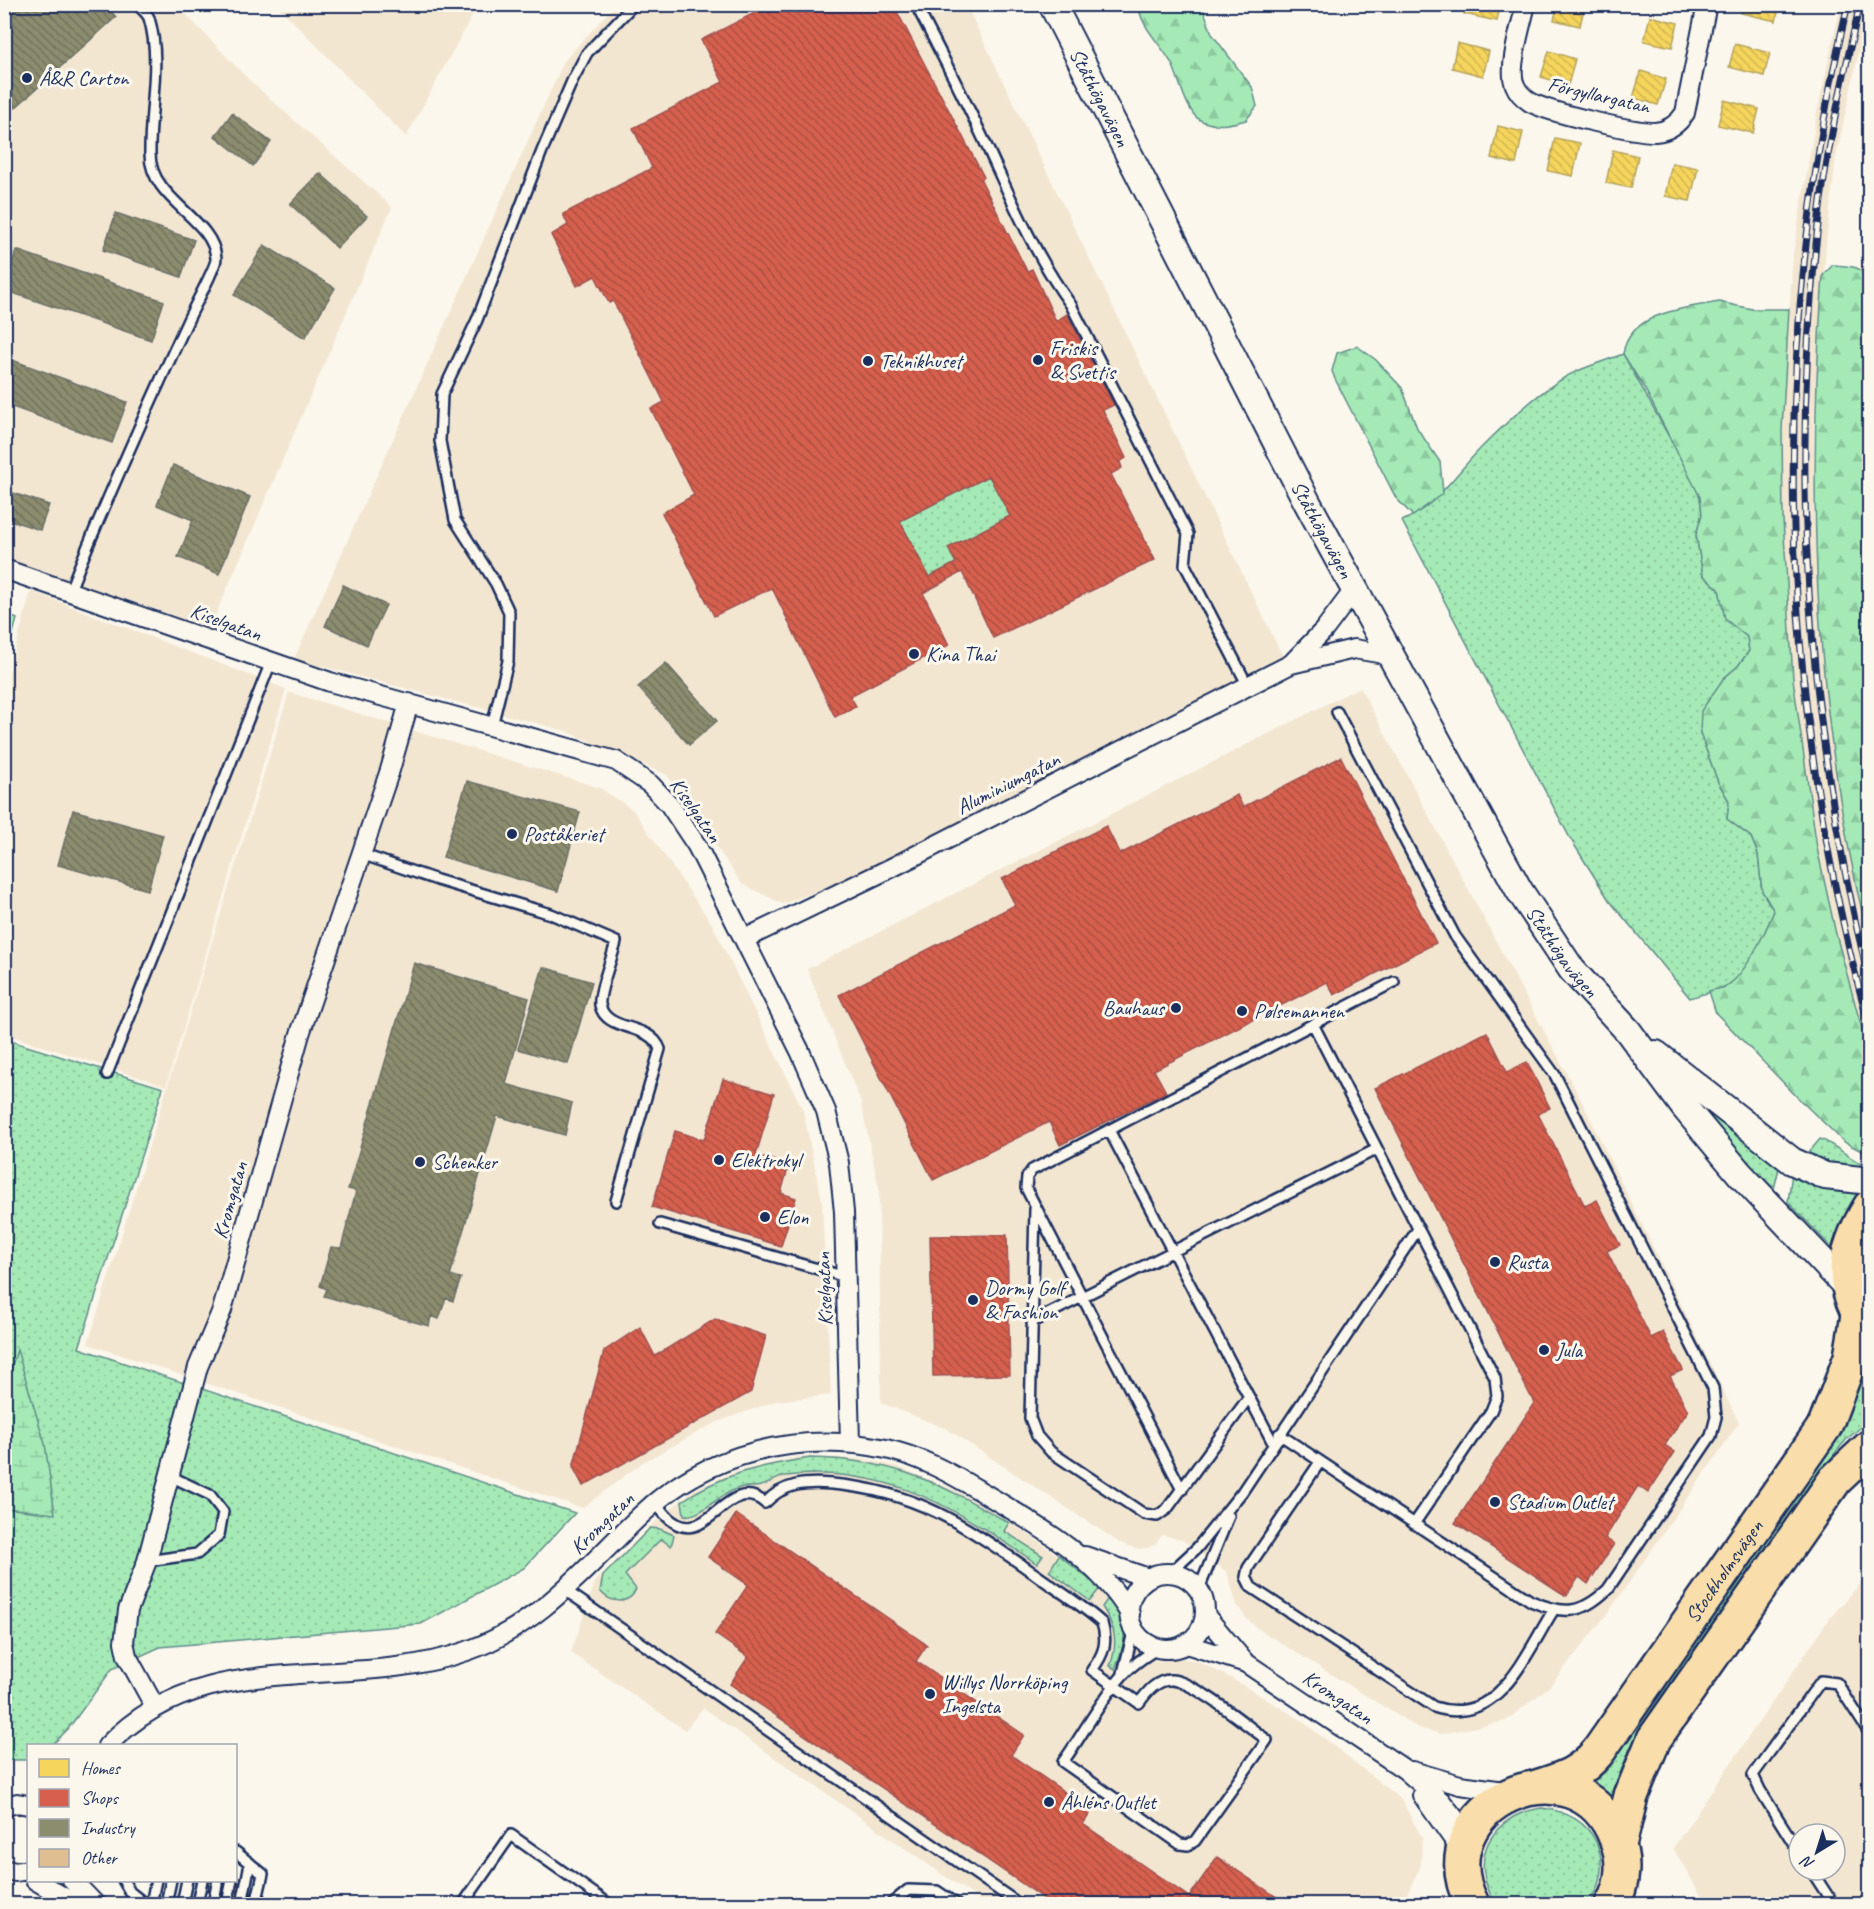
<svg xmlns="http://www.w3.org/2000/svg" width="1874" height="1909" font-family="Caveat,sans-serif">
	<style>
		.built { fill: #f3e6d1; fill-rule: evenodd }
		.grass { fill: url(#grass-dots); stroke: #608c8a; stroke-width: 1.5 }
		.forest { fill: url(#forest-firs); stroke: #608c8a; stroke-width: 1.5 }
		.wetland { fill: url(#wetland-marsh); stroke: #608c8a; stroke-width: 1.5 }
		.homes { fill: url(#homes-back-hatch); stroke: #b4a35d; stroke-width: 1.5 }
		.shops { fill: url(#shops-back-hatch); stroke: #9e5152; stroke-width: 1.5; fill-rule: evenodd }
		.industry { fill: url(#industry-back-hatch); stroke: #6a7069; stroke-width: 1.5 }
		.building { fill: url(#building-back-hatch); stroke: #1b2f5e; stroke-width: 1.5 }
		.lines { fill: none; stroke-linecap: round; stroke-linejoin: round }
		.lane-casing { stroke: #1b2f5e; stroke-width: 14 }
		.street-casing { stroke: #1b2f5e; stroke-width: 22 }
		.secondary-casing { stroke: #1b2f5e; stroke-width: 30 }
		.highway-casing { stroke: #1b2f5e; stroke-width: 38 }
		.lane { stroke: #fbf7ec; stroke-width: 9 }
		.street { stroke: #fbf7ec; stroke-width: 18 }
		.secondary { stroke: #fbf7ec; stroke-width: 26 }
		.highway { stroke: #f9deab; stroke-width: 33 }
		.rail-casing { stroke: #1b2f5e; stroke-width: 7 }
		.rail { stroke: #fbf7ec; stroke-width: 4.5; stroke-dasharray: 14; stroke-linecap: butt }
		.poi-dot { fill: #1b2f5e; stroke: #fbf7ec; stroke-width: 2 }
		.labels { text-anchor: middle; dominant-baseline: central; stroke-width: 6; stroke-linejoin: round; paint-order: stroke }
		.poi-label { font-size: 21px; fill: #1b2f5e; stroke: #fbf7ec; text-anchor: start }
		.street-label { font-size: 21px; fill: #1b2f5e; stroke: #fbf7ec }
	</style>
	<defs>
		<pattern id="grass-dots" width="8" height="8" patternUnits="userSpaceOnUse" patternTransform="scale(1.5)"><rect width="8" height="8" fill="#a5eab6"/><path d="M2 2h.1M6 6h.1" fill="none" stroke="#8dc99f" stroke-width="1.8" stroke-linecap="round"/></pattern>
		<pattern id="forest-firs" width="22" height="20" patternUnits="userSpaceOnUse" patternTransform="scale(1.5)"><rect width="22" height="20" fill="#a5eab6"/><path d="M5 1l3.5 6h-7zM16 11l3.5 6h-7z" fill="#8dc99f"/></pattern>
		<pattern id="wetland-marsh" width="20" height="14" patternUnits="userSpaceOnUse" patternTransform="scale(1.5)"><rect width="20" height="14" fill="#a5eab6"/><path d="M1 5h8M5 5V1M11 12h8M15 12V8" fill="none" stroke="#8dc99f"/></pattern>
		<pattern id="homes-back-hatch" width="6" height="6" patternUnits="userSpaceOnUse" patternTransform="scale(1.5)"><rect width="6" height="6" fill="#f6d55c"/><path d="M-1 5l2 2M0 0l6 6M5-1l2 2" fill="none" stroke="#d2b752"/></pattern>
		<pattern id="shops-back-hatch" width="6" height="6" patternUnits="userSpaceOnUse" patternTransform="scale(1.5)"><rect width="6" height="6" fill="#d6604d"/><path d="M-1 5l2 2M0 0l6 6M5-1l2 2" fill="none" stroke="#ad5043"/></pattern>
		<pattern id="industry-back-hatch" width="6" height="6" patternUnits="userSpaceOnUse" patternTransform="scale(1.5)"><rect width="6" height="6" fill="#8c8c6e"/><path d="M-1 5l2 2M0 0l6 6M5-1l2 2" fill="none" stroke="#72735e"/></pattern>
		<pattern id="building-back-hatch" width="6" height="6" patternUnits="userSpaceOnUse" patternTransform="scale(1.5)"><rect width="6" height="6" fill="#dfbe91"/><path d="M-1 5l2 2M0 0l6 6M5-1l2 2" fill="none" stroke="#b49b7a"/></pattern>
	</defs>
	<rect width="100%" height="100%" fill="#fbf7ec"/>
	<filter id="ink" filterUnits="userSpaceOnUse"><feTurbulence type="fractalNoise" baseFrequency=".0167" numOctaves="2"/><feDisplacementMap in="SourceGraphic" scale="12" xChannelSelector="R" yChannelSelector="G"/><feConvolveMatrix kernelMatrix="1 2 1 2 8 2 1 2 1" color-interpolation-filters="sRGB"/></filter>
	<g filter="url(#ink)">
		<path class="built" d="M616,4L966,5L1283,657L860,874L783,904L742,884L667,775L566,731L294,659L564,61Z
			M5,5H177L249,80L392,207L210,628L5,558Z
			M277,5H478L406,137Z
			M1841,5L1869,6L1836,157L1826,244L1814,422V515L1819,626L1826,698L1851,862L1869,941V1055L1836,934L1817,848L1804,767L1793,679L1783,519L1782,430L1793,254L1817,112Z
			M31,591L286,689L166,1086L5,1034V687Z
			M1360,687L1582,1102L1739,1423L1608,1613L1550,1686L1506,1721L1442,1734L1418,1728L1258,1629L1245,1617L1237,1605L1227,1572L1182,1540L1162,1535L1156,1544L1147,1548L1136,1549L1120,1543L947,1429L881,1403L879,1189L861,1103L807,969Z
			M289,692L600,788L633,810L712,924L803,1110L822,1201L831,1395L776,1401L717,1422L643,1462L582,1508L88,1344Z
			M797,1457L864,1459L895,1466L955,1490L1010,1522L1087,1575L1111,1596L1120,1611L1127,1638L1159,1661L1175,1657L1197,1661L1229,1677L1301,1720L1401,1799L1422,1838L1421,1865L1402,1904H985L703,1708L685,1730L571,1653L595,1582L648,1528L695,1489L734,1472Z
			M1869,1574V1904H1706L1673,1848L1829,1619ZM1799,1834H1835V1870H1799Z"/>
		<path class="grass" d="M1623,354L1694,482L1700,497L1702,514L1696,535L1703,575L1719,589L1726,619L1747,637L1749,651L1738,666L1723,679L1700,733L1718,782L1729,801L1727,819L1751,837L1758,854L1762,891L1774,911C1766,931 1746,976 1726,986C1716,992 1701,994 1690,998L1609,900L1570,838L1402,521C1438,505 1455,474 1482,447C1507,422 1536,394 1567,376C1584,367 1605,361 1623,354Z
			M989,476L1010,516L948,548L956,563L929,577L900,521Z
			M4,1039L163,1088L79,1348L575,1513L524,1568L421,1624L160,1647L112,1669L68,1729L52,1745L28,1746V1760H5Z
			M1692,1096L1780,1164L1774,1189L1736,1152Z
			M1820,1139C1827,1140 1858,1163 1869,1169L1863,1173L1804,1158Z
			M1792,1173L1831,1191L1857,1194L1859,1197L1834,1250L1788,1202Z
			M1863,1252L1869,1255V1307L1862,1281Z
			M1865,1348L1869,1352V1420L1846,1440L1835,1453L1631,1746L1608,1803L1585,1786L1602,1770L1839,1428L1856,1390Z
			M810,1458C893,1459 938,1482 1009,1523L1004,1531L1043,1556L1037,1564C958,1509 887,1464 786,1476C777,1477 770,1484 761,1486C754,1488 746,1486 739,1488C719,1493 700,1519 684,1515L682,1501C721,1474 763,1465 810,1458Z
			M650,1528L660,1529L674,1535L671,1546L661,1539L625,1575L636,1589C629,1606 610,1603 600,1591L603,1576Z
			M1059,1555L1100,1588L1090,1601L1049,1571Z
			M1109,1597C1128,1625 1128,1638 1115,1669L1110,1666C1118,1644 1116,1627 1102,1607Z
			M1542,1808C1595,1814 1617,1859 1589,1904H1496C1467,1860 1490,1815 1542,1808Z"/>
		<path class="forest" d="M1139,5H1202L1212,34L1252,87L1257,106L1246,120C1230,124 1216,128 1200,120C1187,113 1179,79 1173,66C1164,47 1139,26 1139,5Z
			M1833,265C1857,267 1866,265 1870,292V395L1864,401L1870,446L1869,941C1814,719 1806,502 1823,275Z
			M1719,302L1752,309H1789L1782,430L1783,519L1793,679L1817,848L1836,934L1869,1055V1155L1844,1142L1801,1101L1716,1013L1709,991C1714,989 1722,989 1727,986C1746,974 1766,931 1774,911L1762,891L1758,854L1751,837L1727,819L1729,801L1718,782L1700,733L1701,711L1723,679L1738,666L1749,651L1747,637L1725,619L1719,589L1703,575L1696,535L1702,514L1700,497L1646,391L1623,354C1629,312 1686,308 1719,302Z
			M1357,346L1376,360L1402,388L1417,428L1440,462L1443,493L1413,516L1396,498L1335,379L1332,371L1337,353Z
			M5,614L17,619L5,662L4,614Z"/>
		<path class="wetland" d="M17,1350L45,1444L55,1514L5,1508V1387Z"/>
		<path class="homes" d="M1466,4H1500L1497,21L1464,14Z
			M1558,4H1585L1580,26L1554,20Z
			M1743,4H1780L1776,21L1741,13Z
			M1650,16L1678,23L1672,47L1644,41Z
			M1457,43L1489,51L1483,76L1452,68Z
			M1735,44L1770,53L1764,76L1729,67Z
			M1549,51L1575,59L1568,85L1541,77Z
			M1641,71L1666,79L1658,105L1633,98Z
			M1724,100L1759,109L1753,133L1718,125Z
			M1498,126L1523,132L1516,164L1491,158Z
			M1555,138L1580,143L1573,176L1548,171Z
			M1613,150L1638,156L1631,188L1606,183Z
			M1672,163L1698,168L1690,201L1665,196Z"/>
		<path class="shops" d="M772,4H893L984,177L981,180L1027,271L1032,269L1056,321L1067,314L1114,405L1103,410L1126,458L1120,462L1122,468L1111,474L1155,560L993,638L962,572L923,593L949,645L850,696L856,706L835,717L772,588L714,616L662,513L694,495L651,409L664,402L613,301L609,303L595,276L577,286L551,235L568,225L563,214L652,168L633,128L723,82L701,40ZM989,476L1010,516L948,548L956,563L929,577L900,521Z
			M1341,757L1436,943L1334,995L1327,982L1154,1070L1166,1092L1060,1145L1049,1122L933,1180L839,995L1015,905L1002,879L1106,826L1120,854L1237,795L1243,807Z
			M1487,1032L1507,1072L1527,1062L1550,1108L1538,1114L1585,1206L1597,1200L1620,1245L1607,1251L1651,1338L1663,1332L1683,1370L1670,1376L1688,1411L1665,1445L1675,1452L1648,1493L1638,1486L1605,1538L1614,1544L1588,1584L1579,1577L1566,1596L1455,1523L1534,1403L1375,1088Z
			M723,1079L774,1094L756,1155L789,1165L781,1193L796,1198L781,1246L652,1207L675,1131L704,1140Z
			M1007,1235L1010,1375L933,1376L930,1236Z
			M715,1319L766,1336L751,1392L583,1486L573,1467L604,1351L640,1327L655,1356Z
			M736,1514L927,1645L916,1661L1024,1735L1011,1755L1092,1811L1083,1824L1189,1897L1217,1857L1287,1904H1052L730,1684L748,1657L715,1634L748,1585L708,1557Z"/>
		<path class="industry" d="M4,4H104L116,17L4,118Z
			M232,113L271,142L253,166L215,136Z
			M320,173L367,216L337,248L290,204Z
			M116,213L194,240L181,277L103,250Z
			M264,245L335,288L305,338L234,295Z
			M16,250L164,301L151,340L4,290Z
			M4,357L127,402L112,443L4,404Z
			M173,465L250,497L219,574L178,557L193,520L157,505Z
			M4,490L49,505L40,530L4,518Z
			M343,585L386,605L367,645L325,626Z
			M666,663L717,721L689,745L638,687Z
			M467,781L580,812L558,891L443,857Z
			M73,810L163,835L148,890L58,865Z
			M414,963L529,998L506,1084L572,1103L565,1135L497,1116L450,1276L461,1278L453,1301L446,1298L439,1319L431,1316L429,1326L324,1296L327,1289L320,1286L331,1247L341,1248L356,1191L348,1189Z
			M543,967L592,982L568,1064L518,1049Z"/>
		<path class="building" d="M195,1880L240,1883L238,1891L253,1893L251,1901L266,1904L221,1902L222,1894L208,1892L209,1884Z"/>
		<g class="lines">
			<defs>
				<path id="lane" d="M919,11C943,57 967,103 989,151C1014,205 1036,257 1071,305L1188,534L1185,565L1248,686
					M70,590C106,499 147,409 188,320C193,309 217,265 216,258C213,218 150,200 150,154C149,110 162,61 149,18C147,13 141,9 137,4
					M492,726L508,661L509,612L496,584L455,520L440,441L442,394L477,320L542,151L573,79L587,53L634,4
					M361,854L437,880L551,914L616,942C613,956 598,992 600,1005C606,1033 650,1022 660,1049L616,1201
					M1313,1024L1495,1378L1497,1396L1491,1411L1414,1524
					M107,1074L271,662
					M1109,1130L1273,1443
					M1035,1209L1030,1418L1037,1436L1051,1452L1144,1514L1157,1516L1167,1509L1249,1397
					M660,1224L846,1277
					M1032,1322L1377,1149
					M1279,1434L1531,1601C1564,1615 1581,1615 1608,1589L1711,1436L1716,1417L1713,1388L1555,1075L1455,936L1337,712
					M1320,1462L1248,1568L1246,1577L1251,1587L1434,1707C1498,1728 1525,1655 1553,1611
					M1182,1490L1026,1188L1027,1177L1032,1170L1394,982
					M656,1503C702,1571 723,1468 765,1503C784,1483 805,1482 832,1484C918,1491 967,1527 1035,1574C1057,1590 1081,1604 1102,1623C1108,1642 1104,1654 1092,1670L1139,1703C1147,1692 1157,1679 1172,1680C1195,1682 1246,1725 1267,1740L1195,1841L1188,1845L1180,1844L1063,1762C1082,1736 1103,1696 1124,1674C1134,1663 1146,1656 1158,1648
					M147,1561L197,1554L219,1535L223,1512L210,1495L170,1476
					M1170,1573L1197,1548L1242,1492L1418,1229
					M1199,1589L1229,1516
					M565,1590L1019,1904
					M1123,1673L1134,1628
					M236,1852L263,1874L256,1904
					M1799,1852L1760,1790L1753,1775L1821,1681L1837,1683L1870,1734
					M1811,1870L1833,1904
					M123,1880L130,1892L145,1904
					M151,1904L156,1880
					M166,1904L171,1880
					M182,1904L187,1880
					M197,1904L202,1880
					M213,1904L218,1880
					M227,1904L232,1880
					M242,1904L250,1863
					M463,1904L511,1835L609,1904
					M891,1904L908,1890L937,1891L956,1904"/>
				<path id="street" d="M1526,4C1522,23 1507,69 1515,85C1518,93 1524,98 1530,102C1550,113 1633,132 1655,132C1669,131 1678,124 1685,113L1707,4
					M4,569L330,682L616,761L650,784L669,804L697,846L800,1051L826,1111L839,1163L844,1212L850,1443
					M1293,662L1324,630L1354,590
					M744,939L893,867L1291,664L1354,649L1390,655
					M1085,1556L1148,1578
					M1129 1611a38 38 0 1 1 76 0a38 38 0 1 1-76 0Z
					M1205,1615L1243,1660
					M1186,1644L1246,1663L1404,1769L1441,1801L1468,1835
					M155,1707L127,1656L124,1642L128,1610L147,1561L198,1367L222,1310L300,1034L390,770L409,703
					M107,1746C205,1642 346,1694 467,1651C539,1626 587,1566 641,1515C706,1453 799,1430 886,1449C919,1456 948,1472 977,1489C1032,1522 1097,1557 1130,1614
					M1412,1771L1460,1785L1512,1792
					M1422,1795L1463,1853
					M4,1807L17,1803L28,1805
					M4,1869L15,1872L28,1870
					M35,1880L75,1904
					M72,1880L95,1904"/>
				<g id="secondary">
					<path id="s1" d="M1052,4L1307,502L1519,890L1572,970L1628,1031L1685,1108L1740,1174L1848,1288"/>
					<path d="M1656,1054L1792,1161L1825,1176L1870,1181"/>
				</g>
				<g id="highway">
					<path d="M1870,1207C1841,1254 1838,1286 1870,1332"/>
					<path id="s2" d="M1537,1787C1565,1778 1579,1774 1598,1752L1825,1426L1851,1357L1858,1315"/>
					<path d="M1619,1845L1631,1796L1654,1739L1835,1480L1870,1447"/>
					<path d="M1472,1904C1421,1803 1577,1736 1616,1838C1625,1859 1624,1884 1612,1904"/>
				</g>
			</defs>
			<use href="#lane" class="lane-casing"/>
			<use href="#street" class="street-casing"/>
			<use href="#secondary" class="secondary-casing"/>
			<use href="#highway" class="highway-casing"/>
			<use href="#lane" class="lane"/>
			<use href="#street" class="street"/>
			<use href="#secondary" class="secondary"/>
			<use href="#highway" class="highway"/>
			<defs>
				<path id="rail" d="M1848,4C1768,341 1776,695 1870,1029
					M1860,4C1845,69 1830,134 1821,200C1788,462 1806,727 1870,984"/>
			</defs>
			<use href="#rail" class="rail-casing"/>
			<use href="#rail" class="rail"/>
		</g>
	</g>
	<g class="poi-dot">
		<circle cx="27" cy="78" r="6"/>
		<circle cx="1038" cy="360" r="6"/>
		<circle cx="868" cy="361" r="6"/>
		<circle cx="914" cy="654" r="6"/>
		<circle cx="512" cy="834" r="6"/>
		<circle cx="1176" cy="1008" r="6"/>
		<circle cx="1242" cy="1011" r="6"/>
		<circle cx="719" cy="1160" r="6"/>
		<circle cx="420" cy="1162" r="6"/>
		<circle cx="765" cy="1217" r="6"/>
		<circle cx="1495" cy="1262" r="6"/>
		<circle cx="973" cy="1300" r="6"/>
		<circle cx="1544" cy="1350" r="6"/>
		<circle cx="1495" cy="1502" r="6"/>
		<circle cx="930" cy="1694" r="6"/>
		<circle cx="1049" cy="1802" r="6"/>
	</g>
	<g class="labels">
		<g class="poi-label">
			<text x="39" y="78">Å&amp;R Carton</text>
			<text x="1050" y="348">Friskis<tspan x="1050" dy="24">&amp; Svettis</tspan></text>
			<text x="880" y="361">Teknikhuset</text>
			<text x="926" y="654">Kina Thai</text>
			<text x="524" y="834">Poståkeriet</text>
			<text x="1164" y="1008" text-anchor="end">Bauhaus</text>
			<text x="1254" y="1011">Pølsemannen</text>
			<text x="731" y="1160">Elektrokyl</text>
			<text x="432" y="1162">Schenker</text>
			<text x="777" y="1217">Elon</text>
			<text x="1507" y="1262">Rusta</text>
			<text x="985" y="1288">Dormy Golf<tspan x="985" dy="24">&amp; Fashion</tspan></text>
			<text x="1556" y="1350">Jula</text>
			<text x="1507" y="1502">Stadium Outlet</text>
			<text x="942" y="1682">Willys Norrköping<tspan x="942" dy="24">Ingelsta</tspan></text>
			<text x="1061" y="1802">Åhléns Outlet</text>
		</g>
		<g class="street-label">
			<text transform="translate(1599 95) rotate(13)">Förgyllargatan</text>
			<text stroke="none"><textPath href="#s1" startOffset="105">Ståthögavägen</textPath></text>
			<text stroke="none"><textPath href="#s1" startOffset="591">Ståthögavägen</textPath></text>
			<text transform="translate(226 622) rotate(20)">Kiselgatan</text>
			<text transform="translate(1008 783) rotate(-27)">Aluminiumgatan</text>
			<text transform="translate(696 810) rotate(55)">Kiselgatan</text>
			<text stroke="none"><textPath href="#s1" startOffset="1077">Ståthögavägen</textPath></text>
			<text transform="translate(230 1200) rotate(-74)">Kromgatan</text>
			<text transform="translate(824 1289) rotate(-92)">Kiselgatan</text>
			<text transform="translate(602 1523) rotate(-44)">Kromgatan</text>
			<text stroke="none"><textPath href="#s2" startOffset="292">Stockholmsvägen</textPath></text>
			<text transform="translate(1338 1697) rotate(34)">Kromgatan</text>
		</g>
	</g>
	<rect width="1874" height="1909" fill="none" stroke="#fbf7ec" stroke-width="24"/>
	<rect x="12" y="12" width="1850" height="1885" fill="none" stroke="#1b2f5e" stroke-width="2" filter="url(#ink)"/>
	<rect x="27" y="1744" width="210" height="138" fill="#fbf7ec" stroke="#a1a7b3" stroke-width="1.5"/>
	<rect x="39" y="1759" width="30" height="18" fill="#f6d55c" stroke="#a1a7b3" stroke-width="1.5"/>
	<text x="81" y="1774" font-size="18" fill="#1b2f5e">Homes</text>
	<rect x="39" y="1789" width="30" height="18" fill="#d6604d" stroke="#a1a7b3" stroke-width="1.5"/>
	<text x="81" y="1804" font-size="18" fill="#1b2f5e">Shops</text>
	<rect x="39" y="1819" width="30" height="18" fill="#8c8c6e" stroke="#a1a7b3" stroke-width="1.5"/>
	<text x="81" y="1834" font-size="18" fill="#1b2f5e">Industry</text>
	<rect x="39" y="1849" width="30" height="18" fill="#dfbe91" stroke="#a1a7b3" stroke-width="1.5"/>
	<text x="81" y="1864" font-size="18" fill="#1b2f5e">Other</text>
	<g transform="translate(1817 1852) rotate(218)"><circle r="28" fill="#fbf7ec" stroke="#a1a7b3" stroke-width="1.5"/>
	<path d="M0-4.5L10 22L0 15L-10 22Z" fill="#1b2f5e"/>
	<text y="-9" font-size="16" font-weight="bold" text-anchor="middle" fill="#1b2f5e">N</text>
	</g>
</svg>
